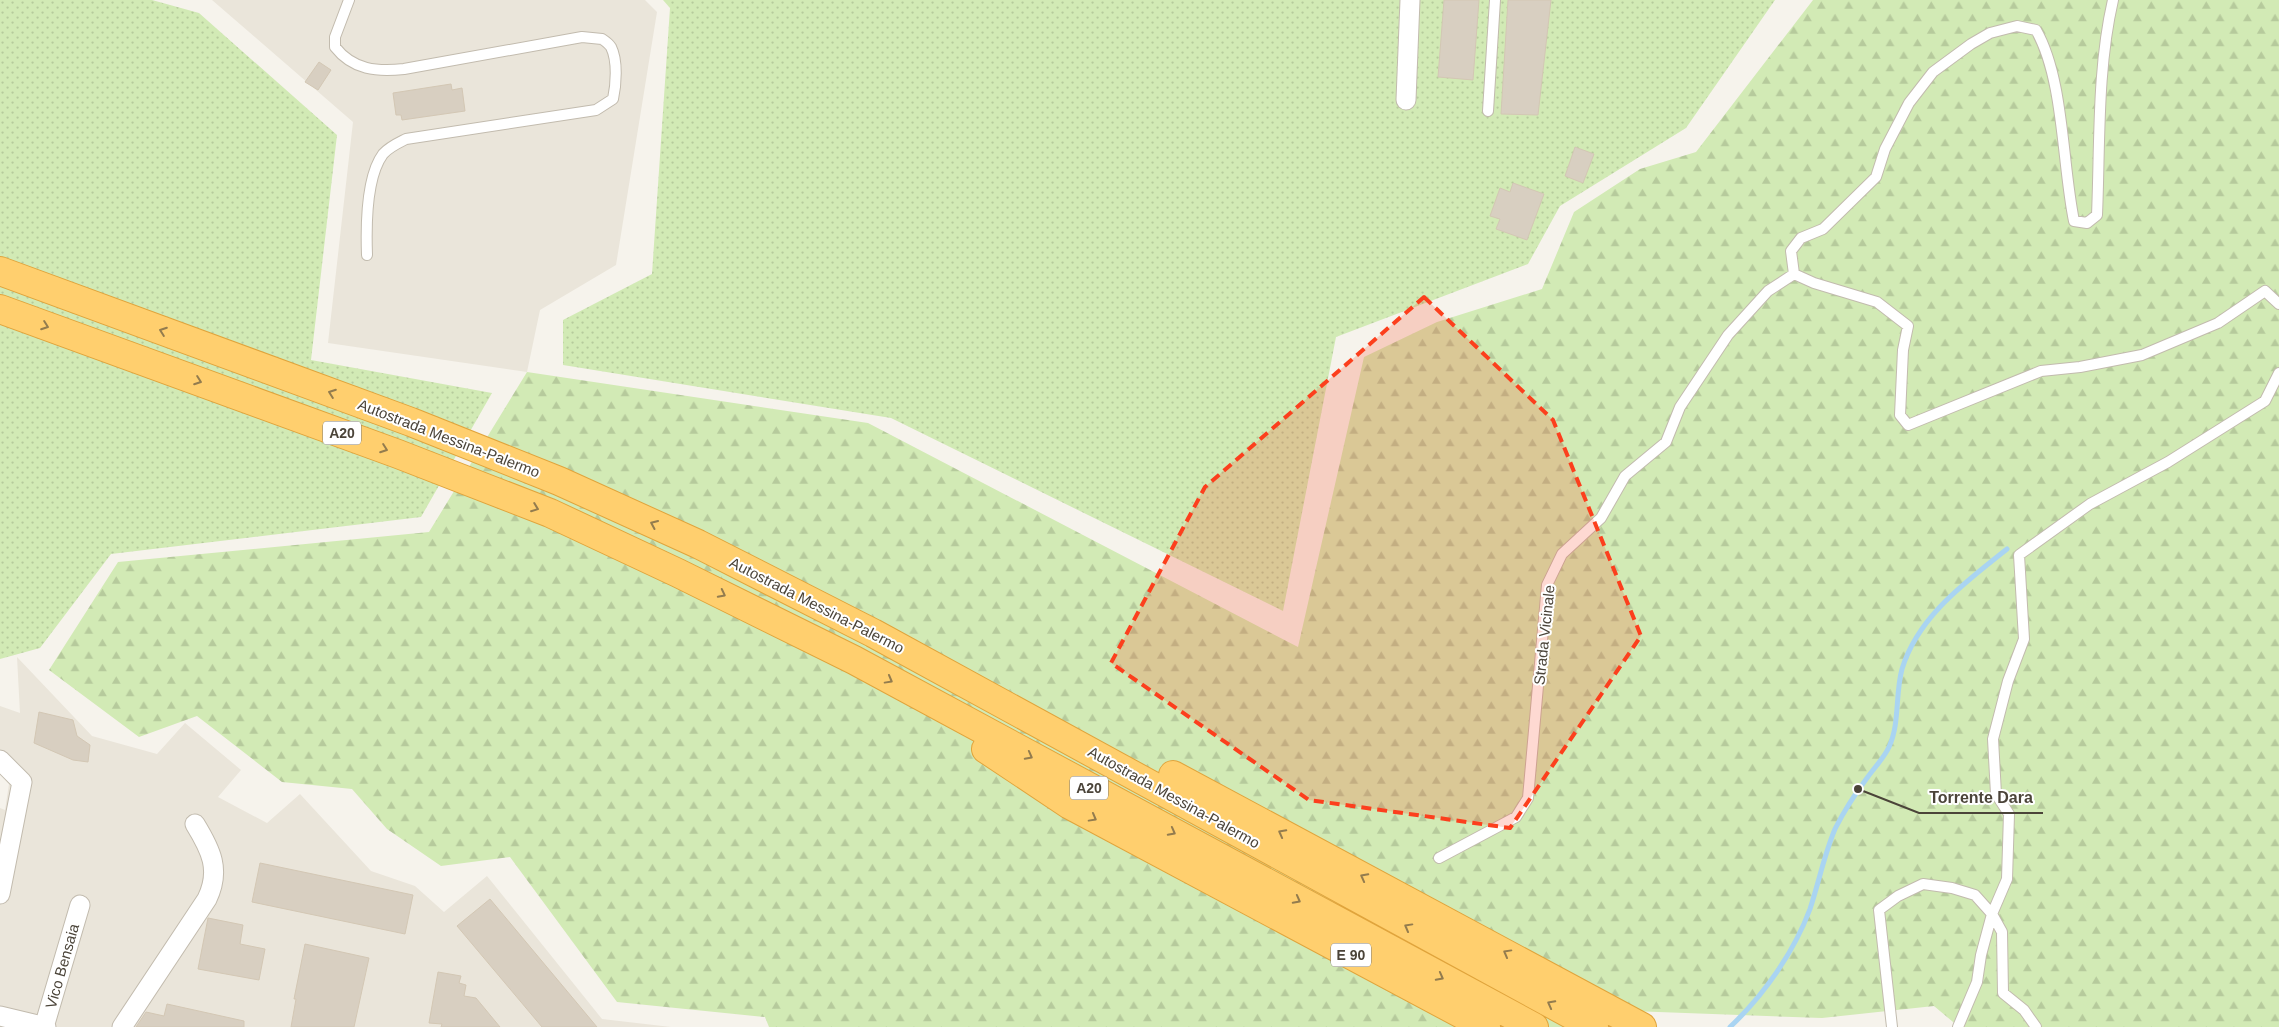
<svg xmlns="http://www.w3.org/2000/svg" width="2279" height="1027" font-family="Arial,sans-serif">
	<style>
		.residential { fill: #eae5da }
		.green { fill: url(#green-dots) }
		.forest { fill: url(#forest-firs) }
		.lines { fill: none; stroke-linecap: round; stroke-linejoin: round }
		.stream { stroke: #a9d4f2; stroke-width: 5 }
		.building { fill: #d8cfc1; stroke: #d3c7b4 }
		.lane-casing { stroke: #c2bbae; stroke-width: 12 }
		.street-casing { stroke: #c2bbae; stroke-width: 21 }
		.highway-casing { stroke: #e0a43c; stroke-width: 30 }
		.lane { stroke: #fff; stroke-width: 10 }
		.street { stroke: #fff; stroke-width: 19 }
		.highway { stroke: #ffcf6e; stroke-width: 28 }
		.oneway { stroke: #937c4e }
		.marked { fill: #fc3f1d; fill-opacity: 0.2; stroke: #fc3f1d; stroke-width: 4; stroke-dasharray: 10 6; stroke-linejoin: round }
		.labels { text-anchor: middle; dominant-baseline: central; stroke-width: 4; stroke-linejoin: round; paint-order: stroke }
		.shield { fill: #fff; stroke: #817c74; stroke-width: 1 }
		.shield-label { font-size: 14px; font-weight: bold; fill: #4b4439 }
		.street-label { font-size: 15px; fill: #4b4439; stroke: #fff }
		.leader { fill: none; stroke: #4b4439; stroke-width: 2 }
		.callout-dot { fill: #4b4439; stroke: #fff; stroke-width: 2 }
		.callout-label { font-size: 16px; text-anchor: middle; font-weight: bold; fill: #4b4439; stroke: #fff; stroke-width: 4; stroke-linejoin: round; paint-order: stroke }
	</style>
	<defs>
		<pattern id="green-dots" width="8" height="8" patternUnits="userSpaceOnUse" patternTransform="scale(1.25)"><rect width="8" height="8" fill="#d2eab5"/><path d="M2 2h.1M6 6h.1" fill="none" stroke="#b6ca9c" stroke-width="1.8" stroke-linecap="round"/></pattern>
		<pattern id="forest-firs" width="22" height="20" patternUnits="userSpaceOnUse" patternTransform="scale(1.25)"><rect width="22" height="20" fill="#d2eab5"/><path d="M5 1l3.5 6h-7zM16 11l3.5 6h-7z" fill="#b6ca9c"/></pattern>
	</defs>
	<rect width="100%" height="100%" fill="#f6f3ec"/>
	<path class="residential" d="M212,0H645L657,12L616,265L540,310L527,372L328,343L353,122Z
		M17,657L92,736L157,754L185,723L241,770L218,797L267,823L300,794L371,871L415,886L444,912L487,876L602,1019L671,1027H0V808L5,810L9,784L0,773V706L20,713Z"/>
	<path class="green" d="M0,0H152L199,13L337,135L311,360L492,393L421,517L111,554L40,648L0,659Z
		M663,0H1775L1686,128L1560,206L1528,264L1336,337L1283,611L891,418L563,365V320L652,274L670,8Z"/>
	<path class="forest" d="M1813,0H2279V1027H1959L1934,1006L1822,1018L1631,1011L1613,1027H769L765,1017L617,1002L510,857L441,866L387,829L352,789L282,782L197,716L139,737L49,670L118,562L429,532L527,372L868,423L1298,647L1364,357L1437,322L1542,289L1574,212L1640,169L1696,152Z"/>
	<g class="lines">
		<path class="stream" d="M1730,1027C1764,995 1794,952 1810,909C1819,882 1824,855 1835,829C1844,811 1855,794 1867,778C1874,768 1884,758 1889,747C1900,723 1895,695 1902,669C1918,616 1966,582 2007,549"/>
	</g>
	<path class="building" d="M1444,0H1479L1473,80L1438,77Z
		M1508,0H1551L1538,115L1501,114Z
		M319,62L331,70L318,90L305,82Z
		M451,84L452,90L462,88L465,111L402,120L401,115H396L393,93Z
		M1575,147L1594,154L1583,183L1565,176Z
		M1513,183L1544,194L1527,240L1496,229L1500,219L1490,216L1500,188L1510,192Z
		M39,712L73,720L77,736L90,745L88,762L73,760L34,743Z
		M260,863L413,895L405,934L252,902Z
		M490,899L597,1027H542L457,926Z
		M208,918L243,925L240,944L265,949L259,980L198,969Z
		M305,944L369,958L354,1027H291L296,999H294Z
		M438,972L461,976L459,983L466,985L464,996L476,998L500,1027H441L442,1024L429,1023Z
		M167,1004L244,1021V1027H136L146,1012L164,1016Z"/>
	<g class="lines">
		<defs>
			<path id="lane" d="M349,0L335,37V47C353,70 377,72 404,69L582,37L602,39C605,41 609,44 611,47C618,61 616,85 613,99L596,110L406,139C398,143 389,147 383,154C366,177 366,227 367,255
				M2113,0C2097,69 2100,144 2097,215L2087,223L2074,221C2062,163 2064,79 2036,30L2017,26L1990,33L1971,44L1933,72L1909,103L1885,149L1876,177L1823,229L1801,238L1791,251L1794,274L1814,283L1877,302L1908,326L1903,350L1900,415L1908,425L2041,371L2080,367L2142,355L2218,323L2265,291L2279,304
				M1488,111L1495,0
				M1439,858L1516,817L1528,798L1547,585L1562,554L1601,518L1625,476L1666,442L1680,407L1728,335L1768,291L1794,274
				M1892,1027L1879,910L1898,896L1923,884L1952,888L1975,895L1992,914L2002,932L2003,993L2024,1010L2036,1027
				M1958,1027L1977,982L1981,955L1992,914L2007,879L2009,814L1996,794L1993,739L2008,681L2024,639L2019,555L2090,504L2168,462L2265,401L2279,373"/>
			<path id="street" d="M1406,100L1410,0
				M0,760L22,782L0,894
				M0,1016L46,1027
				M44,1027L80,905
				M122,1027L207,899C221,870 211,850 195,824"/>
			<path id="highway" d="M0,271L411,422L559,481L698,544L873,633L1594,1027
				M0,309L398,454L550,513L678,573L854,660L1534,1027
				M986,749L1070,805L1486,1027
				M1173,775L1642,1027"/>
		</defs>
		<use href="#lane" class="lane-casing"/>
		<use href="#street" class="street-casing"/>
		<use href="#highway" class="highway-casing"/>
		<use href="#lane" class="lane"/>
		<use href="#street" class="street"/>
		<use href="#highway" class="highway"/>
	</g>
	<defs><path id="oneway-chevron" d="M-2-3.5L2.5 0L-2 3.5" fill="none" stroke-width="1.6" stroke-linecap="round" stroke-linejoin="round" transform="scale(1.25)"/></defs>
	<g class="oneway">
		<use href="#oneway-chevron" transform="translate(45 326) rotate(20)"/>
		<use href="#oneway-chevron" transform="translate(163 331) rotate(-160)"/>
		<use href="#oneway-chevron" transform="translate(198 381) rotate(20)"/>
		<use href="#oneway-chevron" transform="translate(332 393) rotate(-160)"/>
		<use href="#oneway-chevron" transform="translate(384 449) rotate(20)"/>
		<use href="#oneway-chevron" transform="translate(535 508) rotate(21)"/>
		<use href="#oneway-chevron" transform="translate(654 524) rotate(-156)"/>
		<use href="#oneway-chevron" transform="translate(722 594) rotate(27)"/>
		<use href="#oneway-chevron" transform="translate(889 680) rotate(29)"/>
		<use href="#oneway-chevron" transform="translate(1029 756) rotate(28)"/>
		<use href="#oneway-chevron" transform="translate(1093 818) rotate(29)"/>
		<use href="#oneway-chevron" transform="translate(1172 832) rotate(28)"/>
		<use href="#oneway-chevron" transform="translate(1282 833) rotate(-152)"/>
		<use href="#oneway-chevron" transform="translate(1364 877) rotate(-152)"/>
		<use href="#oneway-chevron" transform="translate(1297 900) rotate(28)"/>
		<use href="#oneway-chevron" transform="translate(1408 927) rotate(-151)"/>
		<use href="#oneway-chevron" transform="translate(1507 953) rotate(-151)"/>
		<use href="#oneway-chevron" transform="translate(1440 977) rotate(28)"/>
		<use href="#oneway-chevron" transform="translate(1551 1004) rotate(-152)"/>
	</g>
	<path class="marked" d="M1424,297L1553,420L1641,636L1510,828L1309,800L1111,663L1205,487Z"/>
	<g class="labels">
		<g class="shield">
			<rect x="323" y="421.5" width="38" height="23" rx="4"/>
			<rect x="1070" y="776.5" width="38" height="23" rx="4"/>
			<rect x="1331" y="943.5" width="40" height="23" rx="4"/>
		</g>
		<g class="shield-label">
			<text x="342" y="433">A20</text>
			<text x="1089" y="788">A20</text>
			<text x="1351" y="955">E 90</text>
		</g>
		<g class="street-label">
			<text transform="translate(449 438) rotate(21)">Autostrada Messina-Palermo</text>
			<text transform="translate(817 605) rotate(27)">Autostrada Messina-Palermo</text>
			<text transform="translate(1544 635) rotate(-84)">Strada Vicinale</text>
			<text transform="translate(1174 797) rotate(29)">Autostrada Messina-Palermo</text>
			<text transform="translate(62 966) rotate(-74)">Vico Bensaia</text>
		</g>
	</g>
	<path class="leader" d="M1858 789L1919 813H2043"/>
	<circle class="callout-dot" cx="1858" cy="789" r="5"/>
	<g class="callout-label">
		<text x="1981" y="803">Torrente Dara</text>
	</g>
</svg>
